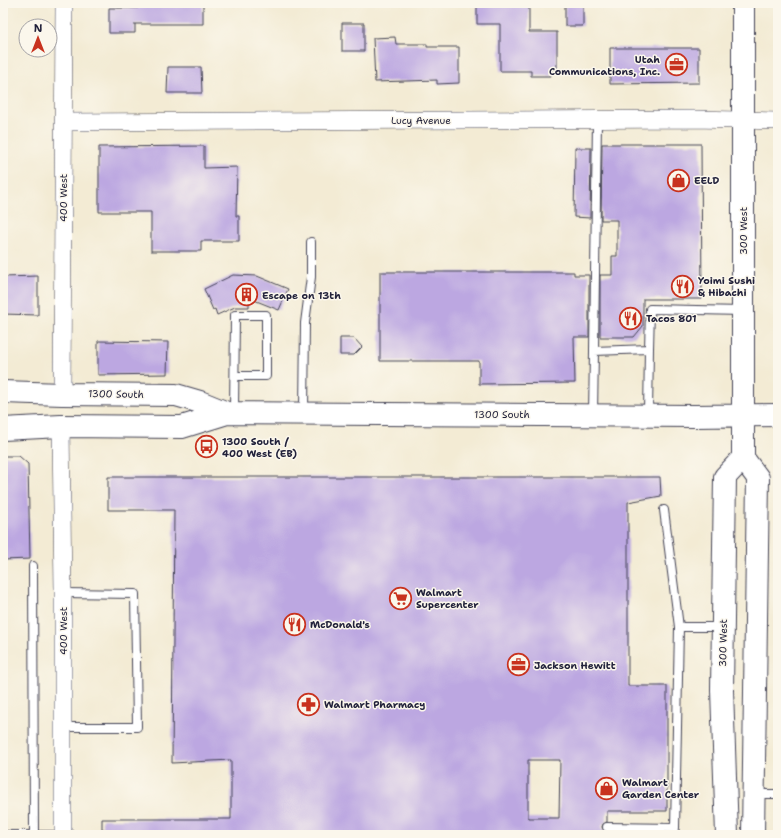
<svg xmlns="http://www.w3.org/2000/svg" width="781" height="838" font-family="'Shantell Sans',sans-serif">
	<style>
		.building { fill: #bca7e1; fill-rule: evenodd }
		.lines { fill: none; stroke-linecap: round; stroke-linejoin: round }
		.lane-casing { stroke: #414052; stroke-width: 10 }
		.street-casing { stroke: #414052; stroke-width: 18 }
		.secondary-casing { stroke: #414052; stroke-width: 24 }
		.lane { stroke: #fff; stroke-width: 8 }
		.street { stroke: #fff; stroke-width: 17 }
		.secondary { stroke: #fff; stroke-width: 22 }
		.labels { text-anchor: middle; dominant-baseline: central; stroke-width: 3; stroke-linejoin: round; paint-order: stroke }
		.poi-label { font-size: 10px; font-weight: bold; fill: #22223b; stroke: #fbf7ec; text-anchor: start }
		.street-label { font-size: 10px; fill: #22223b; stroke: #fbf7ec }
	</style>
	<rect width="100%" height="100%" fill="#fbf7ec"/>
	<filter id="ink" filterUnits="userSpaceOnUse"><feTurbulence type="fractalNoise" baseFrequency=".025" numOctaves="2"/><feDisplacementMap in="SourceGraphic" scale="8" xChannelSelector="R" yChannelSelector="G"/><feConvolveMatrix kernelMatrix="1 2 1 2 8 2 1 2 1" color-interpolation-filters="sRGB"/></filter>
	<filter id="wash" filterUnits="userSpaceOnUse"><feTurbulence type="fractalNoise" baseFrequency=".012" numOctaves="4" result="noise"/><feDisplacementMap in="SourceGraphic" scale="16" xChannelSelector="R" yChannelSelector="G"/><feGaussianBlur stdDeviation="0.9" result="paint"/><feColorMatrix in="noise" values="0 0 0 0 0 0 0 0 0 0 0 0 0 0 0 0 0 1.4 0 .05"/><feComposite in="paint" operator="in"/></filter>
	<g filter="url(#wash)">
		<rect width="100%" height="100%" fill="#f3ebd4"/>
		<g id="blocks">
			<path class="building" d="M138,3H203V24H135V33H109V8H138Z
				M477,3H529V32H557V70H551V76H531V71H500V24H477Z
				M565,3H583V26H565Z
				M342,23H364V51H342Z
				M395,37L396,44H427V47H459V83L437,84V80L375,82L373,38Z
				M610,48H699V83L610,84Z
				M168,67H201L202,93H167Z
				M602,144H701L702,299H643V326L634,337H600V275H612V256H617V220H601Z
				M204,146V168L237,167L236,216H239V241H201V251H151V212H99V147Z
				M575,148H591L590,218L574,217Z
				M380,272H574V275H589V337H574L575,383L479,384V361H380Z
				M233,275L257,276L288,289L279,310L249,298V307H235L217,315L215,309L213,310L204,289Z
				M38,276V315L3,314V277Z
				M340,338H354L362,347L354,355H340Z
				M98,341L168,342L167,374L98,375Z
				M3,456H19L28,464L30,559L3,560Z
				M108,477H660L661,496L628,502V686H667V811H607V822L603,824L602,827L604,831L607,833V835H107L105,830H102V819H231V760L172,763L174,510H108ZM528,760H560L559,818H528Z"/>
		</g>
	</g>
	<g filter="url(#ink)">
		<use href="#blocks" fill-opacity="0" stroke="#414052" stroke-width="1"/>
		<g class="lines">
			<defs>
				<path id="lane" d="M594,351L597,119
					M234,412L235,315H266V376H235
					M304,412L305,323L311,277V242
					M648,414L649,349
					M593,415L594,351L649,349L650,309L743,311
					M33,566L34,835
					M63,593L135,594L137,727H64
					M679,627H722
					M755,794H778
					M607,827L675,828L679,627L664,510
					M3,835H102"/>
				<path id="street" d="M63,122L695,119L778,121
					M62,394L64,3
					M61,426L63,593V835"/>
				<path id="secondary" d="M743,3V458L758,478L753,835
					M3,392L62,394L176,395L200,402L227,413
					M3,429L61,426L182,427L227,413L695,416L778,415
					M727,835L722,690L725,477L743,458"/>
			</defs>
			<use href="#lane" class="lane-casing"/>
			<use href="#street" class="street-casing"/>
			<use href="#secondary" class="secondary-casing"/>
			<use href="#lane" class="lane"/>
			<use href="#street" class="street"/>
			<use href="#secondary" class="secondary"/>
		</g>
	</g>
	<defs>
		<symbol id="office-ring" viewBox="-11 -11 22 22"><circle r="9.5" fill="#fbf7ec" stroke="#c8321e" stroke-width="1.5"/><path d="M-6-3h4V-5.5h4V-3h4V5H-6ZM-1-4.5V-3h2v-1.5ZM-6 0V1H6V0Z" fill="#c8321e"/></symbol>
		<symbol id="shop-ring" viewBox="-11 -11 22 22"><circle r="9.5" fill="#fbf7ec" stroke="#c8321e" stroke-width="1.5"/><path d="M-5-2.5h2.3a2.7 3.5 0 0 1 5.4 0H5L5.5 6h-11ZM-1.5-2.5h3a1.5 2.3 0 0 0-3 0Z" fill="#c8321e"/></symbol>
		<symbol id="restaurant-ring" viewBox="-11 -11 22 22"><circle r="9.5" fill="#fbf7ec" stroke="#c8321e" stroke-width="1.5"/><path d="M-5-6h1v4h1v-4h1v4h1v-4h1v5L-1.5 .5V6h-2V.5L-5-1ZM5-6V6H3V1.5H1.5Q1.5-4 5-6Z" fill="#c8321e"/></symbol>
		<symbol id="building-ring" viewBox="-11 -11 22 22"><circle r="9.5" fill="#fbf7ec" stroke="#c8321e" stroke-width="1.5"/><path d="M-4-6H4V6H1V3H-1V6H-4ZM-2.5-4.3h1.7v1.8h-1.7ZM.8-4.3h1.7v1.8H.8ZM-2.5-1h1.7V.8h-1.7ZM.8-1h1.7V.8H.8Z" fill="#c8321e"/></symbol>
		<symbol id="bus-ring" viewBox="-11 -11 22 22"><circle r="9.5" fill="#fbf7ec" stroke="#c8321e" stroke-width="1.5"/><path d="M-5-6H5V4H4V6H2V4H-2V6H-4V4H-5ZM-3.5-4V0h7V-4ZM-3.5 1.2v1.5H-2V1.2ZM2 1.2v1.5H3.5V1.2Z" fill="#c8321e"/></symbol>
		<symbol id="supermarket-ring" viewBox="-11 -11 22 22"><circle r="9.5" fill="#fbf7ec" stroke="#c8321e" stroke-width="1.5"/><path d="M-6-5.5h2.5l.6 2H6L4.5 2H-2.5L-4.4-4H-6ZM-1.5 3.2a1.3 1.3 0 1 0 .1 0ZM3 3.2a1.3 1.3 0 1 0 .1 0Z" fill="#c8321e"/></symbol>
		<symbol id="pharmacy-ring" viewBox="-11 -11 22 22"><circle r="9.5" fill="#fbf7ec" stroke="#c8321e" stroke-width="1.5"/><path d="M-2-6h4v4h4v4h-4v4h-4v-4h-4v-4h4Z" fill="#c8321e"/></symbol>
	</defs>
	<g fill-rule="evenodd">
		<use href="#office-ring" x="664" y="52" width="25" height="25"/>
		<use href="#shop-ring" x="666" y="168" width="25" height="25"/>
		<use href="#restaurant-ring" x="670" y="274" width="25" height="25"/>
		<use href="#building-ring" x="234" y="282" width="25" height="25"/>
		<use href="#restaurant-ring" x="618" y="306" width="25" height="25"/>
		<use href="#bus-ring" x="194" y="434" width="25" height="25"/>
		<use href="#supermarket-ring" x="388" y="586" width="25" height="25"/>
		<use href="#restaurant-ring" x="282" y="612" width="25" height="25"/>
		<use href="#office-ring" x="506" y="652" width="25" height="25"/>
		<use href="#pharmacy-ring" x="296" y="692" width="25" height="25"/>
		<use href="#shop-ring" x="594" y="776" width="25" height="25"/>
	</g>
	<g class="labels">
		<g class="poi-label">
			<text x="660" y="59" text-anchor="end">Utah<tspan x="660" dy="12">Communications, Inc.</tspan></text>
			<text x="694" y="180">EELD</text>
			<text x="698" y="280">Yoimi Sushi<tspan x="698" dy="12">&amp; Hibachi</tspan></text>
			<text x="262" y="295">Escape on 13th</text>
			<text x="646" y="318">Tacos 801</text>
			<text x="222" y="441">1300 South /<tspan x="222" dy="12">400 West (EB)</tspan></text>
			<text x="416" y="592">Walmart<tspan x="416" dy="12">Supercenter</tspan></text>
			<text x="310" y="624">McDonald's</text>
			<text x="534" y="665">Jackson Hewitt</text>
			<text x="324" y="704">Walmart Pharmacy</text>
			<text x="622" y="782">Walmart<tspan x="622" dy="12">Garden Center</tspan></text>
		</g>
		<g class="street-label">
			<text x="421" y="120">Lucy Avenue</text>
			<text transform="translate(63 198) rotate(-90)">400 West</text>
			<text transform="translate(743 231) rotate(-90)">300 West</text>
			<text transform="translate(116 394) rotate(1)">1300 South</text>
			<text x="502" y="414">1300 South</text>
			<text transform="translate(63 631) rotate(-90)">400 West</text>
			<text transform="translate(723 643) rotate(-89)">300 West</text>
		</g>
	</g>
	<rect width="781" height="838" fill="none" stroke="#fbf7ec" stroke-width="16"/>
	<g transform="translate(38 38)"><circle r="19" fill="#fbf7ec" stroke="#a4a2a5"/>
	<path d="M0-3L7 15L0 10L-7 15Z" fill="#c8321e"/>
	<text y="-6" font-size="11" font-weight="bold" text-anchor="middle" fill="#22223b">N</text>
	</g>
</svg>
